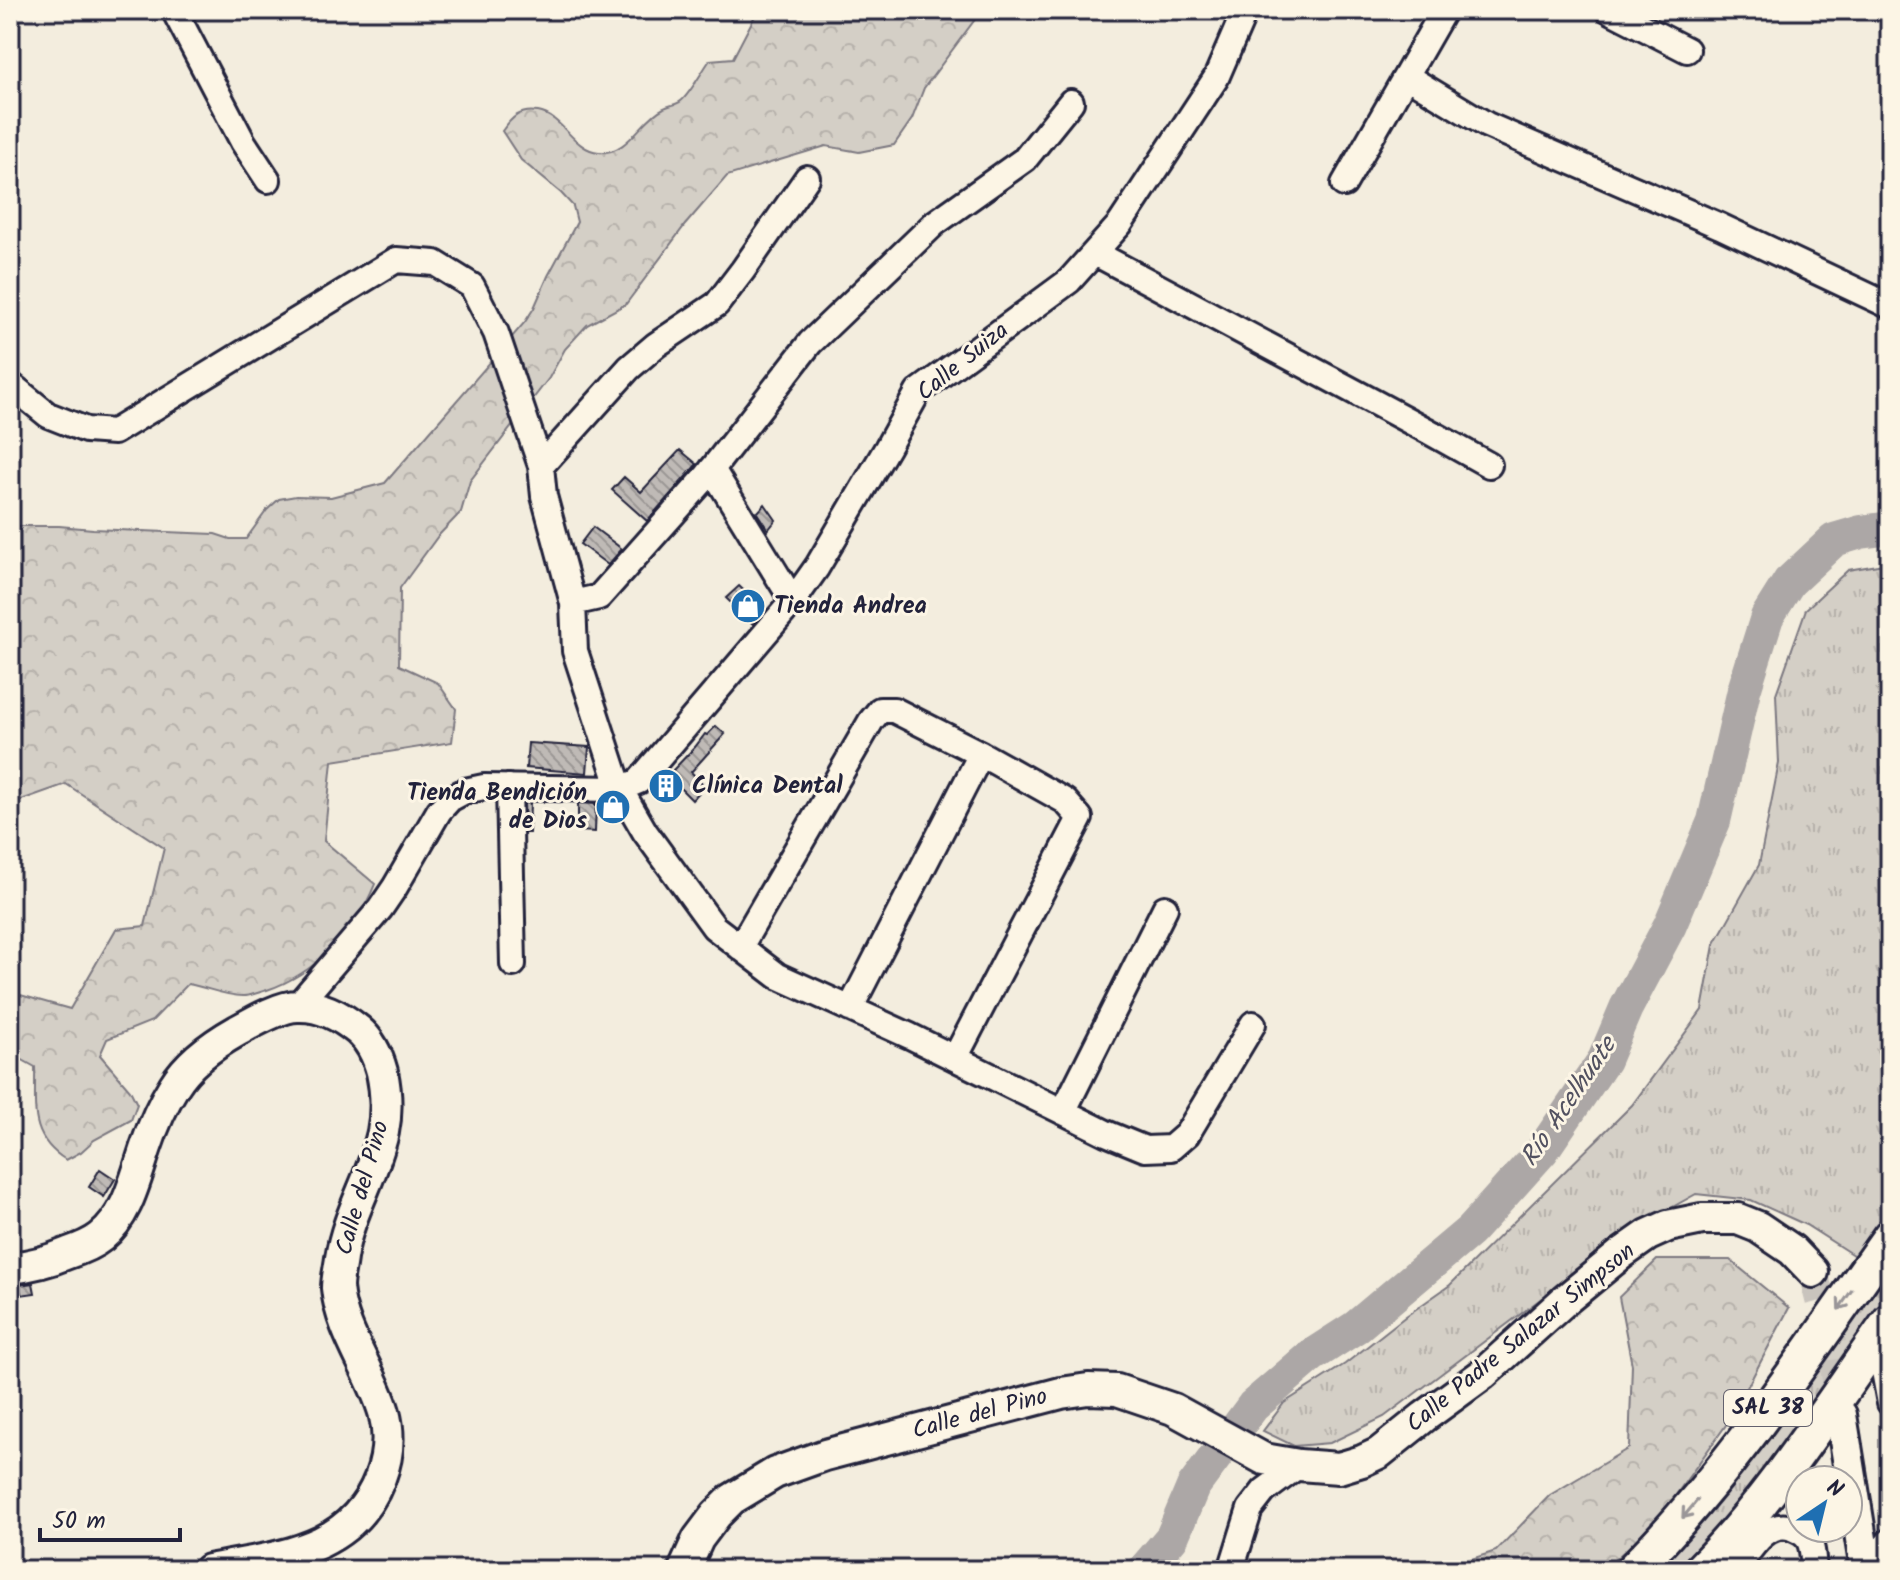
<svg xmlns="http://www.w3.org/2000/svg" width="1900" height="1580" font-family="Kalam,sans-serif">
	<style>
		.grass { fill: url(#grass-tufts); stroke: #7b7880; stroke-width: 2 }
		.forest { fill: url(#forest-crowns); stroke: #7b7880; stroke-width: 2 }
		.lines { fill: none; stroke-linecap: round; stroke-linejoin: round }
		.river { stroke: #aca7a6; stroke-width: 34 }
		.building { fill: url(#building-back-hatch); stroke: #22223b; stroke-width: 2 }
		.major-tunnel { stroke: #c9c4bd; stroke-width: 30; stroke-dasharray: 30 15; stroke-linecap: butt }
		.minor-casing { stroke: #22223b; stroke-width: 30 }
		.major-casing { stroke: #22223b; stroke-width: 36 }
		.highway-casing { stroke: #22223b; stroke-width: 40 }
		.minor { stroke: #fcf5e5; stroke-width: 24 }
		.major { stroke: #fcf5e5; stroke-width: 30 }
		.highway { stroke: #fcf5e5; stroke-width: 34 }
		.oneway { stroke: #9a9698 }
		.labels { text-anchor: middle; dominant-baseline: central; stroke-width: 6; stroke-linejoin: round; paint-order: stroke }
		.shield { fill: #fcf5e5; stroke: #63616e; stroke-width: 2 }
		.shield-label { font-size: 22px; font-weight: bold; fill: #22223b }
		.street-label { font-size: 24px; fill: #22223b; stroke: #fcf5e5 }
		.poi-label { font-size: 24px; font-weight: bold; fill: #22223b; stroke: #fcf5e5; text-anchor: start }
		.water-label { font-size: 26px; font-style: italic; fill: #525160; stroke: #fcf5e5 }
	</style>
	<defs>
		<pattern id="grass-tufts" width="24" height="20" patternUnits="userSpaceOnUse" patternTransform="scale(2)"><rect width="24" height="20" fill="#d4cfc6"/><path d="M3 7l-1-3M5 7V3M7 7l1-3M15 17l-1-3M17 17v-4M19 17l1-3" fill="none" stroke="#b6b1ab"/></pattern>
		<pattern id="forest-crowns" width="20" height="18" patternUnits="userSpaceOnUse" patternTransform="scale(2)"><rect width="20" height="18" fill="#d4cfc6"/><path d="M2 6a3 3 0 1 1 6 0M12 15a3 3 0 1 1 6 0" fill="none" stroke="#b6b1ab"/></pattern>
		<pattern id="building-back-hatch" width="6" height="6" patternUnits="userSpaceOnUse" patternTransform="scale(2)"><rect width="6" height="6" fill="#bfbab6"/><path d="M-1 5l2 2M0 0l6 6M5-1l2 2" fill="none" stroke="#9b9795"/></pattern>
	</defs>
	<rect width="100%" height="100%" fill="#f3edde"/>
	<filter id="ink" filterUnits="userSpaceOnUse"><feTurbulence type="fractalNoise" baseFrequency=".0125" numOctaves="2"/><feDisplacementMap in="SourceGraphic" scale="16" xChannelSelector="R" yChannelSelector="G"/><feConvolveMatrix kernelMatrix="1 2 1 2 8 2 1 2 1" color-interpolation-filters="sRGB"/></filter>
	<g filter="url(#ink)">
		<path class="grass" d="M1890,563V1209L1856,1257L1806,1225L1751,1200L1696,1194L1635,1228L1384,1417L1330,1443L1294,1446L1263,1431L1284,1403L1345,1364L1406,1316L1450,1285L1632,1105L1702,1010L1714,945L1759,865L1779,763L1776,694L1806,609L1848,570Z
			M1890,1262V1307L1765,1481L1686,1570H1646Z"/>
		<path class="forest" d="M758,10H982L924,88L912,119L894,145L859,152L826,146L727,176L685,225L626,304L587,325L565,349L549,378L470,481L461,512L438,536L400,588L399,665L438,683L456,709L452,742L332,761L324,841L375,884C356,931 315,974 267,990C259,992 251,996 243,996C224,996 206,987 188,984L152,1021L107,1039L100,1055L130,1090L137,1104L131,1120L94,1140L81,1152L66,1160C28,1136 36,1107 35,1067L10,1053V992L70,1009L116,929L145,926L164,848L66,784L10,804V526H59L93,529L215,534L230,539H246L267,510L279,499L296,496L331,497L385,483L525,322L534,308L548,276L577,222L573,206L561,193L521,160L502,131C512,117 520,109 538,112C563,116 573,150 599,152C628,155 641,119 664,108C669,105 677,105 681,101C690,94 702,71 710,60L733,58Z
			M1657,1260H1730L1789,1308L1731,1418L1655,1524L1603,1570H1438L1496,1551L1550,1495L1629,1448L1632,1365L1619,1297Z"/>
		<g class="lines">
			<path class="river" d="M1144,1570L1172,1537L1193,1487L1253,1406L1311,1356L1356,1327L1470,1231L1542,1151L1604,1060L1626,1008L1670,925L1714,821L1744,690L1767,617L1789,582L1834,540L1861,532L1890,528"/>
		</g>
		<path class="building" d="M680,450L697,464L647,521L612,490L624,477L641,492Z
			M765,504L776,520L768,530L757,513Z
			M593,527L622,549L608,565L580,544Z
			M739,586L765,611L753,624L726,598Z
			M716,726L725,734L691,772L705,786L692,800L671,779L672,771L695,747L705,734L707,735Z
			M528,743L589,747L587,773L526,768Z
			M524,803H530L529,833H525Z
			M578,803L596,804L595,832L578,831Z
			M100,1169L115,1179L104,1197L89,1187Z
			M33,1283L35,1293L21,1295L19,1285Z"/>
		<g class="lines">
			<path class="major-tunnel" d="M1813,1272L1833,1351L1841,1409"/>
			<defs>
				<path id="minor" d="M174,10L243,142L268,180
					M1609,10L1687,50
					M1406,76L1487,125L1720,226L1890,306
					M1344,184L1444,10
					M1095,253L1428,431L1489,465
					M10,384L48,415L86,430L114,432L396,260L435,263L472,286L496,333L541,466L544,496L573,603L575,651L620,789L645,832L714,927L778,976L910,1036L1106,1133L1145,1149L1171,1148L1187,1134L1253,1024
					M541,466L629,368L656,345L717,304L743,270L807,178
					M712,469L793,601
					M573,603L599,597L706,477L810,343L935,223L1025,159L1071,102
					M509,787L513,964
					M740,947L871,721L880,710H894L981,754L1065,801L1080,818L955,1058
					M297,1006L380,909L395,887L439,811L450,799L465,791L484,787L620,789L639,781L793,601L817,567L887,448L918,392L1069,281L1120,224L1216,78L1241,20L1243,10
					M850,1009L981,754
					M1063,1112L1165,908
					M1878,1338L1890,1403
					M1865,1567L1890,1541
					M1231,1570L1250,1509L1264,1491L1299,1465
					M1735,1570C1749,1552 1766,1519 1792,1528C1797,1530 1805,1534 1808,1539C1813,1546 1813,1561 1814,1570"/>
				<path id="major" d="M10,1268C31,1266 49,1261 68,1253C80,1249 91,1245 101,1237C128,1215 135,1179 146,1147C153,1126 162,1105 174,1086C188,1063 214,1044 237,1031C253,1022 280,1006 298,1006C321,1005 341,1016 358,1030C370,1040 378,1057 382,1072C386,1091 387,1112 383,1132C374,1175 348,1213 341,1258C340,1267 337,1278 337,1288C341,1332 372,1371 384,1412C390,1434 388,1457 380,1478C351,1553 278,1556 209,1570
					M1841,1415L1866,1570
					M684,1570L698,1539L716,1515L732,1499L775,1473L825,1455L1061,1393L1088,1389L1117,1390L1173,1409L1264,1459L1299,1465L1339,1468L1362,1461L1379,1453L1424,1417L1483,1374L1564,1301L1621,1254L1648,1235L1668,1226L1702,1219H1738L1758,1227L1792,1250L1813,1272"/>
				<path id="highway" d="M1633,1570C1732,1470 1809,1351 1890,1237
					M1701,1570C1774,1496 1830,1405 1890,1321"/>
			</defs>
			<use href="#minor" class="minor-casing"/>
			<use href="#major" class="major-casing"/>
			<use href="#highway" class="highway-casing"/>
			<use href="#minor" class="minor"/>
			<use href="#major" class="major"/>
			<use href="#highway" class="highway"/>
		</g>
		<defs><path id="oneway-shaft" d="M-6 0H5M1.5-3L5.5 0L1.5 3" fill="none" stroke-width="1.6" stroke-linecap="round" stroke-linejoin="round" transform="scale(2)"/></defs>
		<g class="oneway">
			<use href="#oneway-shaft" transform="translate(1845 1300) rotate(125)"/>
			<use href="#oneway-shaft" transform="translate(1690 1509) rotate(130)"/>
		</g>
	</g>
	<defs>
		<symbol id="shop-disc" viewBox="-11 -11 22 22"><circle r="9.5" fill="#1f6fb2" stroke="#fcf5e5"/><path d="M-5-2.5h2.3a2.7 3.5 0 0 1 5.4 0H5L5.5 6h-11ZM-1.5-2.5h3a1.5 2.3 0 0 0-3 0Z" fill="#fff"/></symbol>
		<symbol id="building-disc" viewBox="-11 -11 22 22"><circle r="9.5" fill="#1f6fb2" stroke="#fcf5e5"/><path d="M-4-6H4V6H1V3H-1V6H-4ZM-2.5-4.3h1.7v1.8h-1.7ZM.8-4.3h1.7v1.8H.8ZM-2.5-1h1.7V.8h-1.7ZM.8-1h1.7V.8H.8Z" fill="#fff"/></symbol>
	</defs>
	<g fill-rule="evenodd">
		<use href="#shop-disc" x="728" y="586" width="40" height="40"/>
		<use href="#building-disc" x="646" y="766" width="40" height="40"/>
		<use href="#shop-disc" x="593" y="787" width="40" height="40"/>
	</g>
	<g class="labels">
		<rect class="shield" x="1724" y="1390" width="88" height="36" rx="6"/>
		<g class="shield-label">
			<text x="1768" y="1408">SAL 38</text>
		</g>
		<g class="street-label">
			<text transform="translate(963 362) rotate(-39)">Calle Suiza</text>
			<text transform="translate(363 1188) rotate(-74)">Calle del Pino</text>
			<text transform="translate(1521 1338) rotate(-39)">Calle Padre Salazar Simpson</text>
			<text transform="translate(980 1414) rotate(-15)">Calle del Pino</text>
		</g>
		<g class="poi-label">
			<text x="774" y="606">Tienda Andrea</text>
			<text x="692" y="786">Clínica Dental</text>
			<text x="587" y="793" text-anchor="end">Tienda Bendición<tspan x="587" dy="28">de Dios</tspan></text>
		</g>
		<g class="water-label">
			<text transform="translate(1569 1102) rotate(-56)">Río Acelhuate</text>
		</g>
	</g>
	<rect width="1900" height="1580" fill="none" stroke="#fcf5e5" stroke-width="40"/>
	<rect x="20" y="20" width="1860" height="1540" fill="none" stroke="#22223b" stroke-width="3" filter="url(#ink)"/>
	<g transform="translate(1824 1504) rotate(35)"><circle r="38" fill="#fcf5e5" stroke="#a5a1a1" stroke-width="2"/>
	<path d="M0-6L14 30L0 20L-14 30Z" fill="#1f6fb2"/>
	<text y="-12" font-size="22" font-weight="bold" text-anchor="middle" fill="#22223b">N</text>
	</g>
	<path d="M40 1528v12h140v-12" fill="none" stroke="#22223b" stroke-width="4"/>
	<text x="52" y="1528" font-size="24" fill="#22223b" stroke="#fcf5e5" stroke-width="6" paint-order="stroke">50 m</text>
</svg>
